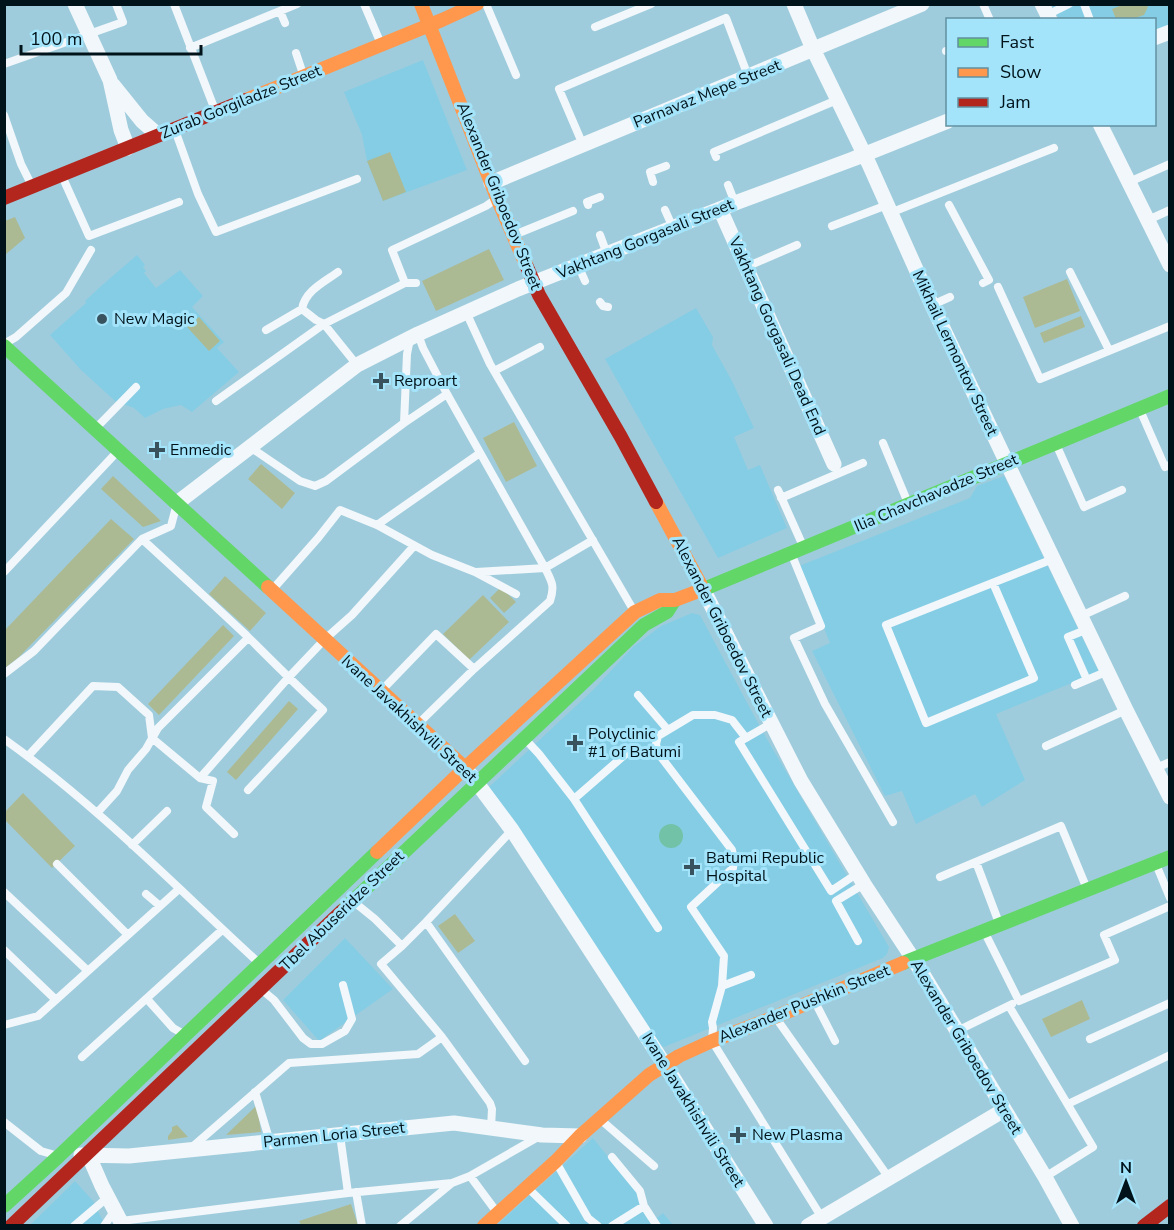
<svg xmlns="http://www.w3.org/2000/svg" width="1174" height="1230" font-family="'Nunito Sans',sans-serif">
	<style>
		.built { fill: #85cde5 }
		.green { fill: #acba94 }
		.water { fill: #72c2a8 }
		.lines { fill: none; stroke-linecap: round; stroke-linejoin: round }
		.lane { stroke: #f1f7fa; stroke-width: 8 }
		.street { stroke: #f1f7fa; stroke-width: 15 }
		.fast { stroke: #63d668; stroke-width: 14 }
		.slow { stroke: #ff974d; stroke-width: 14 }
		.jam { stroke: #b3261e; stroke-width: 14 }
		.poi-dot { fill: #38535e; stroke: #a3e4fa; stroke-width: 2 }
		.labels { text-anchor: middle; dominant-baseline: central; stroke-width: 6; stroke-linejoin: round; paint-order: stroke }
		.street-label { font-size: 16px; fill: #00121a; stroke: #a3e4fa }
		.poi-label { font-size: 16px; fill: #00121a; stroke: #a3e4fa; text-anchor: start }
	</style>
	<rect width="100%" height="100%" fill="#9fccdc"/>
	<path class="built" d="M1052,5H1169V26L1155,32L1154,20L1059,19Z
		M423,60L467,170L383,201L367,161L362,135L344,92Z
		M137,255L145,265L143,267L146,271L144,273L156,288L180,270L203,296L192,307L224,342L217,348L239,372L192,412L181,405L163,409L145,418L134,408L115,401L80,369L50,335L86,303L85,301L101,286Z
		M696,308L713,337L712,345L732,381L754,428L734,437L748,470L760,465L787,528L718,558L605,359Z
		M1004,476L1099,672L996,714L1025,780L982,807L975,794L916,824L902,791L885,796L812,651L830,643L799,566L970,498L977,486Z
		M692,613L700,615L764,734L889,947L887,954L883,958L664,1047L661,1046L489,787L593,690L633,647L661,626Z
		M345,938L393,989L319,1041L283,1000Z
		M593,1138L657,1218L663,1213L673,1225L496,1226Z
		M75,1181L93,1201L105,1225L29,1226Z"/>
	<path class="green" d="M1122,5H1146L1148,7L1144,15L1132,19H1116L1112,9Z
		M390,152L406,192L383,201L367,161Z
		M15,217L25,238L5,255V221Z
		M489,249L504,280L436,311L422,281Z
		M1067,279L1080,311L1035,328L1023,297Z
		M1081,316L1085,327L1044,343L1040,333Z
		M199,317L220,341L209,351L187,327Z
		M514,422L537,466L506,482L483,438Z
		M261,464L295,493L282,509L248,479Z
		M113,476L161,521L143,527L101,489Z
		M111,519L134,539L19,657L5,668V630Z
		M225,576L266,613L250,631L209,594Z
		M501,587L516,602L504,613L490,598Z
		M483,595L509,622L469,660L443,634Z
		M223,625L234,636L159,715L148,704Z
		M289,701L298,709L236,780L227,772Z
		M23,793L75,846L52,868L5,820V812Z
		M455,914L475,941L458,953L438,926Z
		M1082,1000L1090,1019L1051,1037L1042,1019Z
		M257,1105L261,1132L226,1135Z
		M177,1125L188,1137L168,1140V1136L172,1131V1127Z
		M351,1204L358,1225H301L299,1221Z"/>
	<path class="water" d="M659 836a12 12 0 1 1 24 0a12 12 0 1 1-24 0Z"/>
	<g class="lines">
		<path class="lane" d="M174,4L215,110
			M364,4L381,44
			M486,4L516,75
			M983,4L990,20
			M1084,4L1090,20
			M280,11L285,23
			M1047,15L1069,4
			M595,27L651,4
			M190,48L297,4
			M946,51H948
			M296,53L303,74
			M4,64L123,22L116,4
			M4,115L21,164L32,186
			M175,130L198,194L216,232L357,179
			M583,145L559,89L726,18L748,76
			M716,157L714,152L837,100
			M62,176L89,236L179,202
			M653,182L650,172L666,166
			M1129,182L1170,164
			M728,185L735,203
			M588,205L587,202L600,197
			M949,205L989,280L983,283
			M665,210L673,228
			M890,213L1054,148
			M1148,220L1170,210
			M832,226L887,205
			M514,235L573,211
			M600,235L607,254
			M578,265L585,281
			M746,267L797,245
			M338,272C324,282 305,291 302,309L316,320L324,324L357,365
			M1070,272L1109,350
			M405,283L392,250L486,206L496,199
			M998,287L1040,379L1170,326
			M600,302L603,306L608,307
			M932,305L950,297
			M466,312L490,364L634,611
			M266,330L302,309
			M418,334L423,348L447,394L545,568C552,582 555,586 550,601L474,669
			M4,344L16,337L66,293L91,250
			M494,371L540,347
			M216,401L324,324L405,283H416
			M1140,410L1165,467L1170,465
			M404,423L407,354L410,339
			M96,428L136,387
			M883,443L908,503
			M1056,444L1084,507L1122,490
			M250,447L300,481L315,486L326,481L404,423L447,394
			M778,490L803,546
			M781,498L863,463
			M377,525L480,453
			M142,539C177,571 212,603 247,636C272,661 297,686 323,710L248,790
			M791,553L821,626L794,638L825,704L893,822
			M4,572L117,452
			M476,572L545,568L593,540
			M993,583L1034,678L926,723L886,625L1053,559
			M273,589L318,538L340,510L377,525L432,555L475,572L516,594
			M1081,616L1125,596
			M4,674L34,651L142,539L171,526L176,507
			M1087,680L1068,637L1088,629
			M1075,685L1108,671
			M382,690L436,634L474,669L419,723
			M638,695L668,730L693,715H715L732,720L746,738
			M772,723L739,742L831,891L858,873
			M668,730L658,736L656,744L658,753L732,850L734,859L733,868L691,907L724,956L722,986L712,1022L713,1028L712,1041L822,1218
			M4,739C97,805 176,887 259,963
			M525,739L539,754L574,799L628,752
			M1046,746L1126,710
			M28,756L93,686L118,687L149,715L152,738L200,778L213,781L206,807L234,834
			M1156,768L1170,762
			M200,778L288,678L325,639L352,615L414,546
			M574,799L658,928
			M97,813L117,791L128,770L146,749L158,728L248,638
			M132,845L167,811
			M976,862L999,923
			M57,864L128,935
			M1156,864L1170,898
			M940,877L1061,826L1087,889
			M4,892L88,971
			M146,894L160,906
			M354,902L375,919L402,946
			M426,922L525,1061
			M985,933L1019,1001L1115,960L1104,935L1170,906
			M858,941L836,901L864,884
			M4,950L56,1000
			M722,986L751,975
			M262,990L274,1000L303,1038L311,1044H322L345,1031L352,1019L343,985
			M147,999L173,1028L185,1035
			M815,1002L835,1041
			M1009,1006L1093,1147L1045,1177
			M776,1018L889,1178
			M4,1025L38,1016L179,889
			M957,1031L1012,1004
			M442,1037L490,1103L492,1109L491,1128
			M1090,1039L1170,1003
			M82,1057L222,930
			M255,1092L270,1142
			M1068,1104L1170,1055
			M601,1120L654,1166
			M4,1122L41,1151L55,1155
			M340,1135L348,1193
			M191,1148L289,1063L418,1054L442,1037L381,964L402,946L426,922L512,830
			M612,1157L640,1191L644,1206L657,1226
			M556,1162L588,1218L598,1226
			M470,1176L496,1211
			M529,1189L567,1226
			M356,1192L362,1226
			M121,1221L348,1193L452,1183
			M74,1226L108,1197
			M104,1226L115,1210
			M400,1226L452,1183L470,1176L538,1137
			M612,1226L644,1206"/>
		<path class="street" d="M75,4L110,80L121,130L128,148
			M794,4L813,49L869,164L932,305L1007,463L1126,710L1170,797
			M1042,4L1050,20
			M1154,38L1170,32
			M113,85L142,121L158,135
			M1100,124L1170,265
			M491,183L922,4
			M720,209L834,464
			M177,503L357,365L418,334L518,289L735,203L853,159L948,121
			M703,589L801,781L864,884L921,971L1045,1177L1072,1226
			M471,775L512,830L674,1079L766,1226
			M88,1154L102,1186L123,1226
			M81,1155L129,1156L454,1123L542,1135L580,1136
			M808,1226L1004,1110"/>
		<path class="fast" d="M4,346L268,587
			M704,589L1170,396
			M342,911L644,625L667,612L674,601
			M903,963L1170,857
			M4,1206L59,1156L377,852"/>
		<path class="slow" d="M421,4L497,198L527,267
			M246,100L442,20L477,4
			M656,502L703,589
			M268,587L465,768
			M377,852L465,768L635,612L660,600H675L704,589
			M484,1226L556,1161L580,1136L649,1075L679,1056L712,1041L775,1017L903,963"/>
		<path class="jam" d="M4,198L246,100
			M527,267L539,295L621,437L656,502
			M11,1226L342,911
			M1144,1226L1170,1206"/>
	</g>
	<g class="poi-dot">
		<circle cx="102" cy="319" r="6"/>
		<path d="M378 372h6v6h6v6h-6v6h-6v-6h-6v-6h6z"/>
		<path d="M154 441h6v6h6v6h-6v6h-6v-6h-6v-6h6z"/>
		<path d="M572 734h6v6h6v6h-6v6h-6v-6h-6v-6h6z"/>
		<path d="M689 858h6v6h6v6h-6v6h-6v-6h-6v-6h6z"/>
		<path d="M735 1126h6v6h6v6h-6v6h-6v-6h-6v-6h6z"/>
	</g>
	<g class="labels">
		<g class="street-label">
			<text transform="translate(707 94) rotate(-22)">Parnavaz Mepe Street</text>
			<text transform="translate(241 102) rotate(-22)">Zurab Gorgiladze Street</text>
			<text transform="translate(499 196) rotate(68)">Alexander Griboedov Street</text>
			<text transform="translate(645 239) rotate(-22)">Vakhtang Gorgasali Street</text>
			<text transform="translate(777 336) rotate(66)">Vakhtang Gorgasali Dead End</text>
			<text transform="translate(955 353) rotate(65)">Mikhail Lermontov Street</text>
			<text transform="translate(936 493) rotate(-23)">Ilia Chavchavadze Street</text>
			<text transform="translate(722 627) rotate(63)">Alexander Griboedov Street</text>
			<text transform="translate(409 719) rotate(43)">Ivane Javakhishvili Street</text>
			<text transform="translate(342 911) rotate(-44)">Tbel Abuseridze Street</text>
			<text transform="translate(804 1004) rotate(-22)">Alexander Pushkin Street</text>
			<text transform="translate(966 1047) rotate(59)">Alexander Griboedov Street</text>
			<text transform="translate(693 1110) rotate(58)">Ivane Javakhishvili Street</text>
			<text transform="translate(334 1135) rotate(-6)">Parmen Loria Street</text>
		</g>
		<g class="poi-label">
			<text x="114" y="319">New Magic</text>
			<text x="394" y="381">Reproart</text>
			<text x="170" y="450">Enmedic</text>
			<text x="588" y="734">Polyclinic<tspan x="588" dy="18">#1 of Batumi</tspan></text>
			<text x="706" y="858">Batumi Republic<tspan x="706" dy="18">Hospital</tspan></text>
			<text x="752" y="1135">New Plasma</text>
		</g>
	</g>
	<rect width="1174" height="1230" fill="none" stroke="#00121a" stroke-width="12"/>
	<rect x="946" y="18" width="210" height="108" fill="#a3e4fa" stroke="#6290a0" stroke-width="1.5"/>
	<rect x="958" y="38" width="30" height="9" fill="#63d668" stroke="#6290a0" stroke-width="1.5"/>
	<text x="1000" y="48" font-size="18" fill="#00121a">Fast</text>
	<rect x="958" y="68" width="30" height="9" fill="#ff974d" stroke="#6290a0" stroke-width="1.5"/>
	<text x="1000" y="78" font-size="18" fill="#00121a">Slow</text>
	<rect x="958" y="98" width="30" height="9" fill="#b3261e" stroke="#6290a0" stroke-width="1.5"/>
	<text x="1000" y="108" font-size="18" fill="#00121a">Jam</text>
	<g transform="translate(1126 1182)" stroke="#a3e4fa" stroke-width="4.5" paint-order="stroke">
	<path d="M0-4.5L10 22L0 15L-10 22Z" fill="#00121a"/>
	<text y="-9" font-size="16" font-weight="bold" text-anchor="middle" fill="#00121a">N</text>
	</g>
	<path d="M21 45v9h180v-9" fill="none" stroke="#00121a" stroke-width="3"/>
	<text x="30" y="45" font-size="18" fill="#00121a" stroke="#a3e4fa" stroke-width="4.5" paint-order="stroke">100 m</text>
</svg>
